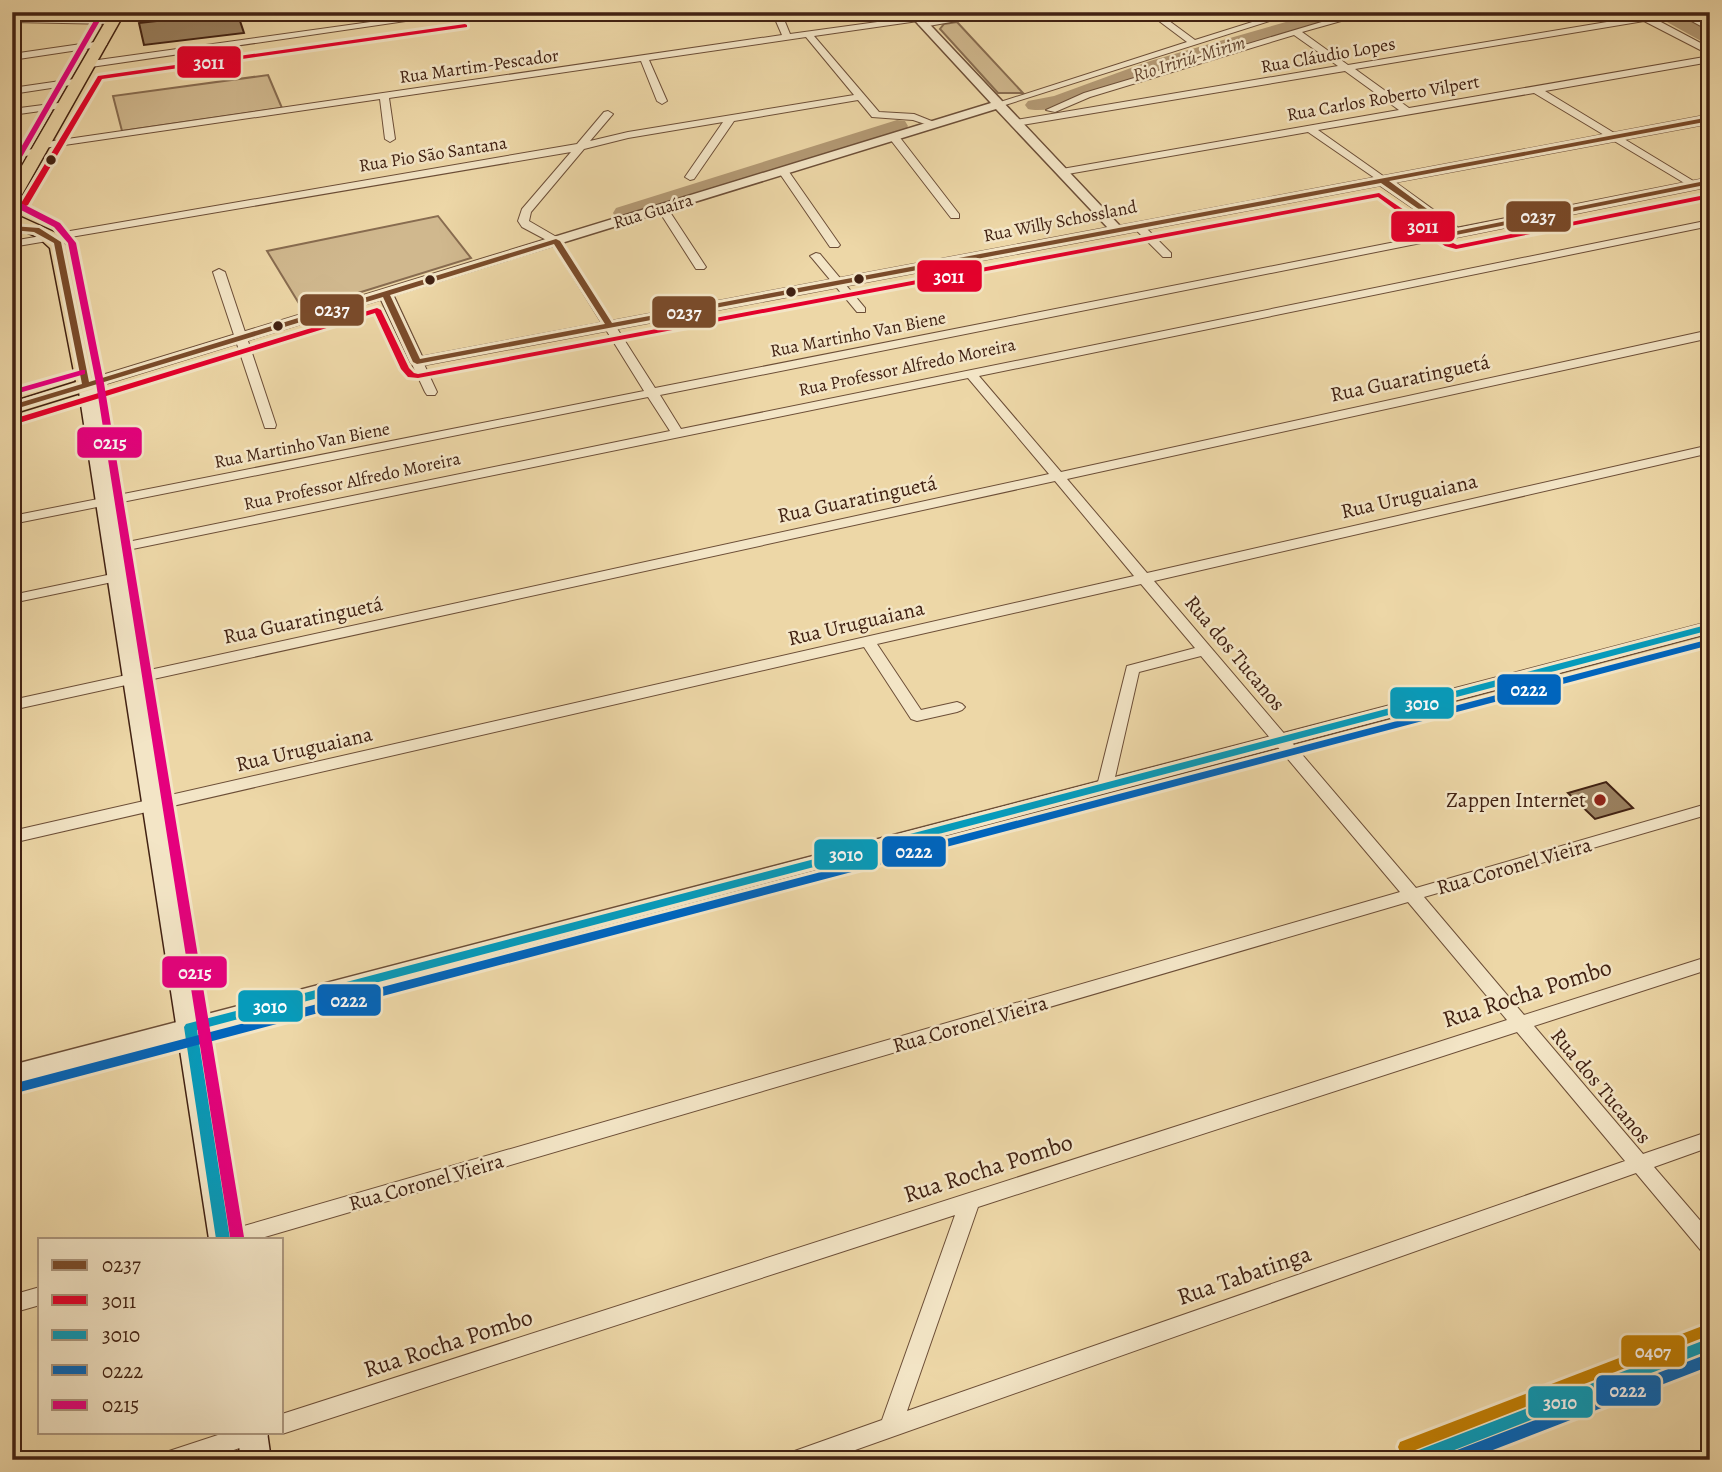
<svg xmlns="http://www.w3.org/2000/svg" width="1722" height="1472" font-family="Alegreya,serif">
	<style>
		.green { fill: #d0b88e; stroke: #886c50; stroke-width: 2 }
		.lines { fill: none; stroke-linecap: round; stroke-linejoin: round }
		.river { fill: #b39974; fill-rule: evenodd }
		.building { fill: #9a805f; stroke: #412112; stroke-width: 2 }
		.minor-casing { stroke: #6c4e37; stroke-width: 2 }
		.tertiary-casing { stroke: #6c4e37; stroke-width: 3 }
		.secondary-casing { stroke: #412112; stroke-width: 3 }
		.primary-casing { stroke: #412112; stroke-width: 3 }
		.minor { fill: #f3e5c6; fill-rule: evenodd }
		.tertiary { fill: #f3e5c6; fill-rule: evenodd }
		.secondary { fill: #f3e5c6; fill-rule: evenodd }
		.primary { fill: #edd7a7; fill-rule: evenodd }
		.bus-1-casing { stroke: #f3e5c6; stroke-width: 6 }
		.bus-2-casing { stroke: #f3e5c6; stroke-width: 6 }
		.bus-3-casing { stroke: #f3e5c6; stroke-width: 6 }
		.bus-4-casing { stroke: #f3e5c6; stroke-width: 6 }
		.bus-5-casing { stroke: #f3e5c6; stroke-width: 6 }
		.bus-6-casing { stroke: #f3e5c6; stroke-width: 6 }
		.bus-1 { fill: #7a4b2a; fill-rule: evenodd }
		.bus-2 { fill: #e4002b; fill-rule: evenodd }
		.bus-3 { fill: #069bbb; fill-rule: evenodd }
		.bus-4 { fill: #0065bd; fill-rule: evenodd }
		.bus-5 { fill: #e5007d; fill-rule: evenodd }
		.bus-6 { fill: #c07e05; fill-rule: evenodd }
		.bus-dot { fill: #412112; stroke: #f3e5c6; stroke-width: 2.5 }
		.poi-dot { fill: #8f2418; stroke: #f3e5c6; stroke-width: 2.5 }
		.labels { text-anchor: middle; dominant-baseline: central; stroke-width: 5; stroke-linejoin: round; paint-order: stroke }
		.far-street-label { font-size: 18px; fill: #412112; stroke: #f3e5c6 }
		.far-water-label { font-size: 19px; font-style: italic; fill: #63452f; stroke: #f3e5c6 }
		.street-label { font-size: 21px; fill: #412112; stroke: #f3e5c6 }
		.poi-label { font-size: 21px; fill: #412112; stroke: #f3e5c6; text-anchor: end }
		.near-street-label { font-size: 24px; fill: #412112; stroke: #f3e5c6 }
		.line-badge { stroke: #f3e5c6; stroke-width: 2.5 }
		.badge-label { font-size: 19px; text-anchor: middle; font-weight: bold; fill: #fff }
	</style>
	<rect width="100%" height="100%" fill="#edd7a7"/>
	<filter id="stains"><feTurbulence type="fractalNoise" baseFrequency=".00286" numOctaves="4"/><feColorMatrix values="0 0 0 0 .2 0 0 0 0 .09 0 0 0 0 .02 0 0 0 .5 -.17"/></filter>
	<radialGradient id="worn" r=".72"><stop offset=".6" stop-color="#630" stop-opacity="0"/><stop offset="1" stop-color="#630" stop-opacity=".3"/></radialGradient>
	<path class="green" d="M957,22L1023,93H998L940,29L944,24Z
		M268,75L282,108L122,131L113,96Z
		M438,216L471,258L303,310L267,251Z"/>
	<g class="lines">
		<path class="river" d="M1321,12H1352L1350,16C1288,34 1226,49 1165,69C1133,79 1058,117 1028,109L1025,105L1028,101L1054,96L1150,61Z
			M1649,12H1673L1710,32V46Z
			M897,120L905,121L908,126L905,131L632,218H616L613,213L616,208Z"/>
	</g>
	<path class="building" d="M237,12L244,33L144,45L139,23Z
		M1606,782L1633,808L1595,819L1568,793Z"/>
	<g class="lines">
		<defs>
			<path id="minor" d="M442,12H467L91,67L86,64L91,61Z
				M772,12H781L790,34L921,16V20L918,21L814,36L879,112L914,114L939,124L934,127L913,120L872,117L858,100L734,121L694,179L690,180L685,177L723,122L628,138L584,149L531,212L529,221L560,239L655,388L1456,230L1462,233L1456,236L660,395L681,429L1710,220V226L979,376L1061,472L1710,330V338L1067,479L1147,573L1710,445V453L1154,581L1416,888L1710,803V814L1424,897L1524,1015L1710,956V969L1534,1026L1643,1154L1710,1131V1147L1654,1167L1710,1232V1256L1703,1253L1636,1173L827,1460H786L789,1453L882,1420L955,1215L282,1434L276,1432H282V1414L1507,1020L1408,902L258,1239H220L223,1233L230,1230L1400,892L1201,656L1139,672L1113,786L1111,790H1099L1097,786L1127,666L1195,648L1141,584L877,644L921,710L957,702L962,704L965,707L962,710L957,712L917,721L911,719L864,647L12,843V831L1134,576L1055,481L12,710V700L1049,474L968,378L113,553L108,552L106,549L108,546L670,431L648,397L12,524V516L644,391L552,243L522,227L518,221L522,209L571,152L12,247V241L577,144L604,112L608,111L613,114L590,141L628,132L854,95L806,37L649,60L667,101L662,104L657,101L641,61L389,98L395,139L390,142L385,139L380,99L44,148L39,145L40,143L782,35ZM1517,1032L1625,1161L907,1411L978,1207Z
				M983,12H1007L923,27L918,24Z
				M1147,12H1157L1195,40L1284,12H1298L1002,106L994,104L1187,42Z
				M1355,12H1373L1302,32L1348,65L1637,17L1631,12H1642L1710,48V55L1644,21L1355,69L1409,108L1710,56V62L1545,91L1700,185L1691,187L1534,93L1318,130L1386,178L1387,180L1382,183L1308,132L1062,175L1057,172L1062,169L1399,110L1345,71L1016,126L1011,123L1016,120L1338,66L1294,35L1090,97L1055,112L1046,110L1084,93Z
				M1675,12H1686L1710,24V31Z
				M12,16L114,18L119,21L114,24L12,22Z
				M102,41L107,44L105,46L12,60V54Z
				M81,78L84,79V83L12,94V88Z
				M66,102L71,105L69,107L12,115V109Z
				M890,135H898L959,214V218H951L890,139Z
				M41,148L46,151L45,153L12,158V152Z
				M779,169H787L840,245L838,247H830L778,171Z
				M658,206H666L706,267L704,269H696L657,208Z
				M1134,224H1142L1171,253V257H1163L1134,228Z
				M816,253L820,254L865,308V312H857L812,258L810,256Z
				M219,269L225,272L276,425L275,428H265L213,272Z
				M417,358L423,362L437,392L435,395H427L425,392L411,362Z
				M117,573L122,574L124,577L122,580L12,603V595Z
				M40,1287V1305L12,1313V1295Z
				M227,1432H269L266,1439L204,1460H160L163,1453Z"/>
			<path id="tertiary" d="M907,12H918L1120,226L1710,115V123L1394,182L1458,228L1710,178V186L1456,237L1380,185L417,366L410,362L381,299L91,388L86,390L78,385L81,382L991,103ZM996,109L1108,228L422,357L393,295Z
				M1710,622V633L12,1083V1065Z
				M1710,1333V1356L1443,1460H1396L1400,1451Z"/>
			<path id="secondary" d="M86,380L94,385L237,1239H209L78,385Z
				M237,1432H267L271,1460H241Z"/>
			<path id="primary" d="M111,12H125L20,198L12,203V183Z
				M12,213L56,233L68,248L96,385L93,389L12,414V402L76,382L50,248L38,237L12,226Z"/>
		</defs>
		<use href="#minor" class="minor-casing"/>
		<use href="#tertiary" class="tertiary-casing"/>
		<use href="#secondary" class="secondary-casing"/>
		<use href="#primary" class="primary-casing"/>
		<use href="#minor" class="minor"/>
		<use href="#tertiary" class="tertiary"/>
		<use href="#secondary" class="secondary"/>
		<use href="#primary" class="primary"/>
		<defs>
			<path id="bus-1" d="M1710,117V121L1389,181L1457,231L1710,180V184L1456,235L1381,183L417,364L413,362L383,297L12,410V405L82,384L54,243L34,232L12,230V226L39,228L61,242L89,382L556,239L560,241L612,323ZM554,244L605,324L420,359L390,295Z"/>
			<path id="bus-2" d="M465,24L467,25V27L102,79L28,205L24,207L20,205L98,76Z
				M1379,193L1451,242L1457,245L1710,194V198L1456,249L1445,246L1378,197L418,378L408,377L401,369L375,313L19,423L12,422L13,419L377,308L381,310L409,368L414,373L418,374Z"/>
			<path id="bus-3" d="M1710,624V630L197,1030L230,1239H216L184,1027L186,1024Z
				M1710,1338V1350L1429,1460H1404L1406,1455Z"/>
			<path id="bus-4" d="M1710,639V645L16,1093L12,1092V1084L16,1083Z
				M1710,1353V1366L1467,1460H1442L1444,1455Z"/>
			<path id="bus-5" d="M99,12H105L15,169L12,171V163Z
				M17,204H23L60,223L76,243L104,383L244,1237L243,1239H231L230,1237L96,383L68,243L54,227L17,208Z
				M82,370H85V374L12,395V390Z"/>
			<path id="bus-6" d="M1705,1325L1710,1327V1335L1405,1454L1400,1452L1398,1447L1400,1442Z"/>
		</defs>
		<use href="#bus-1" class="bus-1-casing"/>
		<use href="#bus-2" class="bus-2-casing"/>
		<use href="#bus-3" class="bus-3-casing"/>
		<use href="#bus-4" class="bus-4-casing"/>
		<use href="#bus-5" class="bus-5-casing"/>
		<use href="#bus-6" class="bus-6-casing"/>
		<use href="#bus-1" class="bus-1"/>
		<use href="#bus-2" class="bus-2"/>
		<use href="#bus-3" class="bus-3"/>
		<use href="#bus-4" class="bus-4"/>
		<use href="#bus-5" class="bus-5"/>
		<use href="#bus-6" class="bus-6"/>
	</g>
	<g class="bus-dot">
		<circle cx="51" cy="160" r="6"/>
		<circle cx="859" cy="279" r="6"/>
		<circle cx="430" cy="280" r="6"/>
		<circle cx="791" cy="292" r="6"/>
		<circle cx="278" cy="326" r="6"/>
	</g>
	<circle class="poi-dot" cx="1600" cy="800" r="7"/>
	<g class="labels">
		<g class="far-street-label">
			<text transform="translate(1328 55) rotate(-10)">Rua Cláudio Lopes</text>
			<text transform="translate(479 66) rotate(-8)">Rua Martim-Pescador</text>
			<text transform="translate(1383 98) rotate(-10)">Rua Carlos Roberto Vilpert</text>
			<text transform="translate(433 154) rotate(-9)">Rua Pio São Santana</text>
			<text transform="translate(653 211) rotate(-17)">Rua Guaíra</text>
			<text transform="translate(1060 221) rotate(-11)">Rua Willy Schossland</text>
			<text transform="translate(858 334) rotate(-11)">Rua Martinho Van Biene</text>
			<text transform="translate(907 367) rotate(-12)">Rua Professor Alfredo Moreira</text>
			<text transform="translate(302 445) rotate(-11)">Rua Martinho Van Biene</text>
			<text transform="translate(352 481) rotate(-12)">Rua Professor Alfredo Moreira</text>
		</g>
		<g class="far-water-label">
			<text transform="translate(1189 59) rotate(-17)">Rio Iririú-Mirim</text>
		</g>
		<g class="street-label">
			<text transform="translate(1410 378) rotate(-12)">Rua Guaratinguetá</text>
			<text transform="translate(1409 496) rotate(-13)">Rua Uruguaiana</text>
			<text transform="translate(857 499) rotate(-12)">Rua Guaratinguetá</text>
			<text transform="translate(303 620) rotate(-12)">Rua Guaratinguetá</text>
			<text transform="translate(856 623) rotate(-13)">Rua Uruguaiana</text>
			<text transform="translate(1235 653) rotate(50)">Rua dos Tucanos</text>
			<text transform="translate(304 749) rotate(-13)">Rua Uruguaiana</text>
			<text transform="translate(1514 866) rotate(-16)">Rua Coronel Vieira</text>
			<text transform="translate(970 1024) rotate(-16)">Rua Coronel Vieira</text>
			<text transform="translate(1601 1086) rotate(50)">Rua dos Tucanos</text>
			<text transform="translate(426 1182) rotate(-16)">Rua Coronel Vieira</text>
		</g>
		<g class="poi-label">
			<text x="1586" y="800">Zappen Internet</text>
		</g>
		<g class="near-street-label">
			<text transform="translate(1527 993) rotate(-18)">Rua Rocha Pombo</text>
			<text transform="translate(988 1168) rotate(-18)">Rua Rocha Pombo</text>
			<text transform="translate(1244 1275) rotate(-19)">Rua Tabatinga</text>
			<text transform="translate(448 1343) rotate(-18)">Rua Rocha Pombo</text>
		</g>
	</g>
	<g class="line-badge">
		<rect x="176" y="45" width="66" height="34" rx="7" fill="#e4002b"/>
		<rect x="1505" y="200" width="67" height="33" rx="7" fill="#7a4b2a"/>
		<rect x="1390" y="210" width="66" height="33" rx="7" fill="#e4002b"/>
		<rect x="916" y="259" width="67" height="34" rx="7" fill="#e4002b"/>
		<rect x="299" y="293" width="66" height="34" rx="7" fill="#7a4b2a"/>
		<rect x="651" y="295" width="66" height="34" rx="7" fill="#7a4b2a"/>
		<rect x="76" y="426" width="67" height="33" rx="7" fill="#e5007d"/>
		<rect x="1496" y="673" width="66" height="33" rx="7" fill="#0065bd"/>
		<rect x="1389" y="686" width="66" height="34" rx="7" fill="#069bbb"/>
		<rect x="881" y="835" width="66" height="33" rx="7" fill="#0065bd"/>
		<rect x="813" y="838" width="66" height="33" rx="7" fill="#069bbb"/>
		<rect x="161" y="955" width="67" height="34" rx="7" fill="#e5007d"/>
		<rect x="316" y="983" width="66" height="34" rx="7" fill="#0065bd"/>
		<rect x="237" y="989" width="67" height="34" rx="7" fill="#069bbb"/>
		<rect x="1620" y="1334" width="66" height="34" rx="7" fill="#c07e05"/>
		<rect x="1595" y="1374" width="67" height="33" rx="7" fill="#0065bd"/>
		<rect x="1527" y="1385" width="67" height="34" rx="7" fill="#069bbb"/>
	</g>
	<g class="badge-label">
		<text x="209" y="69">3011</text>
		<text x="1538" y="223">0237</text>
		<text x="1423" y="233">3011</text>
		<text x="949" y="283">3011</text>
		<text x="332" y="316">0237</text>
		<text x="684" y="319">0237</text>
		<text x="110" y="449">0215</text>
		<text x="1529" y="696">0222</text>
		<text x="1422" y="710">3010</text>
		<text x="914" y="858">0222</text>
		<text x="846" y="861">3010</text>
		<text x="195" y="979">0215</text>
		<text x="349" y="1007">0222</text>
		<text x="270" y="1013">3010</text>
		<text x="1653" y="1358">0407</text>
		<text x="1628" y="1397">0222</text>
		<text x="1560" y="1409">3010</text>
	</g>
	<rect width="1722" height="1472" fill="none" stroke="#edd7a7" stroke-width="42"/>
	<rect x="14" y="14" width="1694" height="1444" fill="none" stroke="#412112" stroke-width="3.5"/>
	<rect x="21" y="21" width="1680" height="1430" fill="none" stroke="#412112" stroke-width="2"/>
	<rect x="38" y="1238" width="245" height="196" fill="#f3e5c6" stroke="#ac977e" stroke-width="2"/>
	<rect x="52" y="1260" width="35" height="10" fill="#7a4b2a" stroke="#ac977e" stroke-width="2"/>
	<text x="102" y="1272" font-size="21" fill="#412112">0237</text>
	<rect x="52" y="1295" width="35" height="10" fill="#e4002b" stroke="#ac977e" stroke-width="2"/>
	<text x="102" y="1308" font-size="21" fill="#412112">3011</text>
	<rect x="52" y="1330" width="35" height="10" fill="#069bbb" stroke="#ac977e" stroke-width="2"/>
	<text x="102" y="1342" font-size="21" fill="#412112">3010</text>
	<rect x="52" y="1365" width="35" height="10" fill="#0065bd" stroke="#ac977e" stroke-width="2"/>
	<text x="102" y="1378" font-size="21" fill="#412112">0222</text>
	<rect x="52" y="1400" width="35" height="10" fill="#e5007d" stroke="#ac977e" stroke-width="2"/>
	<text x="102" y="1412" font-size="21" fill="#412112">0215</text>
	<rect width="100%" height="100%" filter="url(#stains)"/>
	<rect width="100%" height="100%" fill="url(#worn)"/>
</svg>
